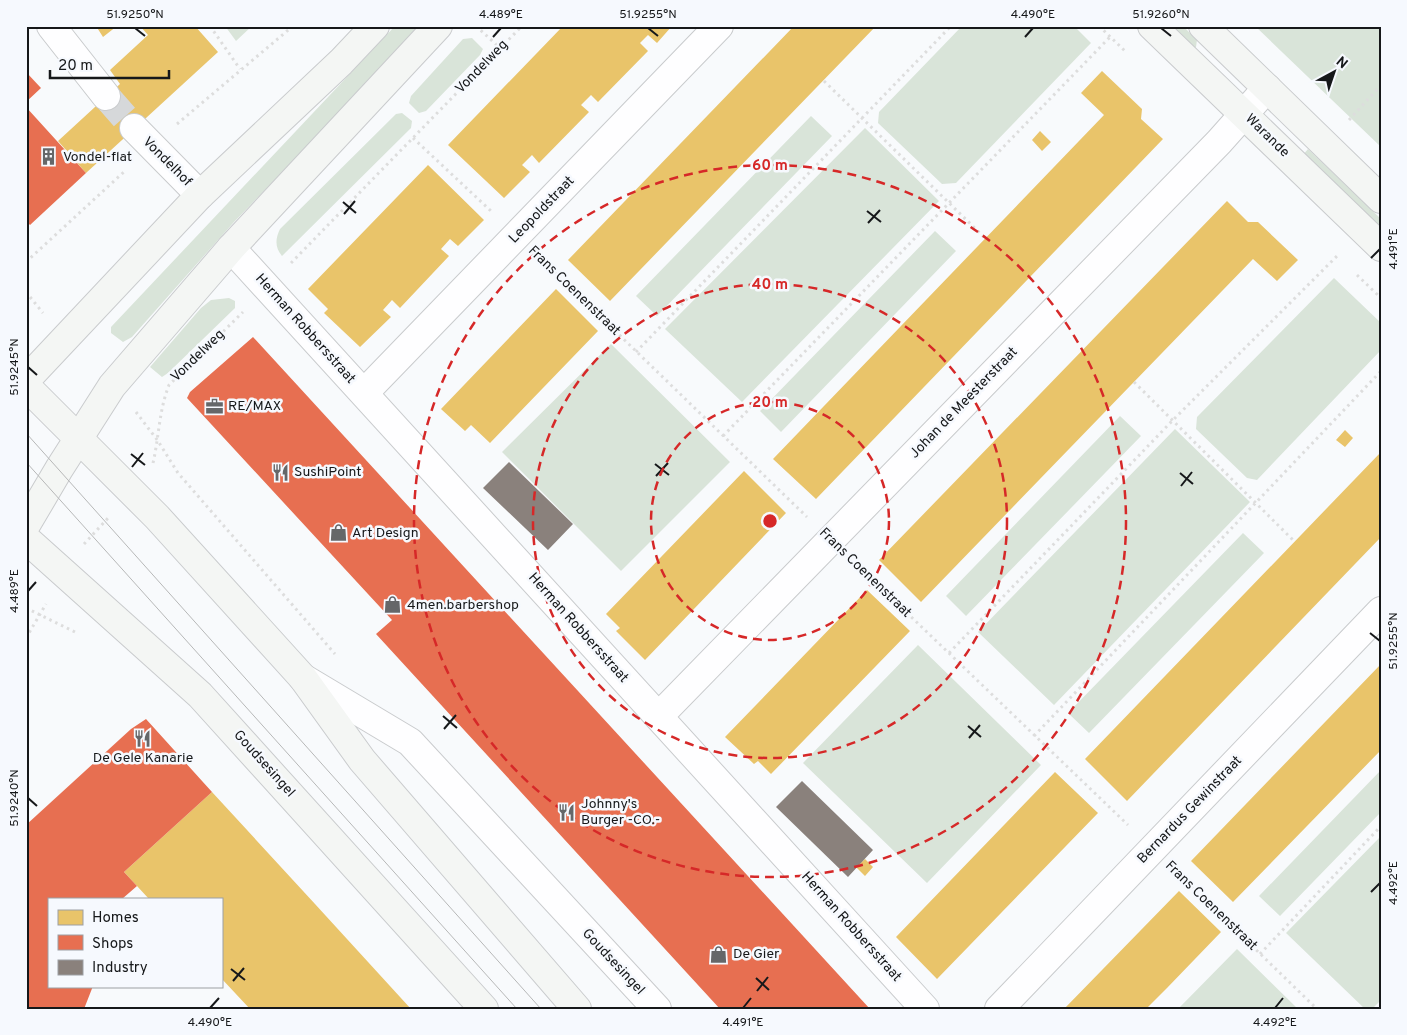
<svg xmlns="http://www.w3.org/2000/svg" width="1407" height="1035" font-family="Overpass,sans-serif">
	<style>
		.green { fill: #d9e4d9 }
		.homes { fill: #e9c46a }
		.shops { fill: #e76f51 }
		.industry { fill: #8a817c }
		.lines { fill: none; stroke-linecap: round; stroke-linejoin: round }
		.street-tunnel { stroke: #d6d8da; stroke-width: 28; stroke-dasharray: 28 14; stroke-linecap: butt }
		.street-casing { stroke: #c9cbcd; stroke-width: 30 }
		.secondary-casing { stroke: #c9cbcd; stroke-width: 30 }
		.path { stroke: #ddd; stroke-width: 3; stroke-dasharray: 2.5 4; stroke-linecap: butt }
		.street { stroke: #fefeff; stroke-width: 28 }
		.secondary { stroke: #f4f6f4; stroke-width: 28 }
		.tram { stroke: #b7b8b8; stroke-width: 1 }
		.ticks { fill: none; stroke: #16181a; stroke-width: 2 }
		.ring { fill: none; stroke: #d62828; stroke-width: 2.5; stroke-dasharray: 9 6 }
		.labels { text-anchor: middle; dominant-baseline: central; stroke-width: 5; stroke-linejoin: round; paint-order: stroke }
		.street-label { font-size: 14px; fill: #16181a; stroke: #f6f9fe }
		.poi-label { font-size: 14px; fill: #16181a; stroke: #f6f9fe; text-anchor: start }
		.centre { fill: #d62828; stroke: #f6f9fe; stroke-width: 2.5 }
		.ring-label { font-size: 15px; text-anchor: middle; font-weight: bold; fill: #d62828; stroke: #f6f9fe; stroke-width: 5; stroke-linejoin: round; paint-order: stroke }
		.neatline { fill: none; stroke: #16181a; stroke-width: 2 }
		.ticks-label { font-size: 12px; text-anchor: middle; fill: #16181a }
	</style>
	<rect width="100%" height="100%" fill="#f8fafc"/>
	<path class="green" d="M225,26H252L236,41Z
		M395,26H424L234,222L132,337L123,342L111,333V327Z
		M962,26H1074L1091,43L956,183L942,184L878,123L879,112Z
		M1167,26H1183L1197,40L1196,47L1193,49Z
		M1255,26H1381V147Z
		M472,38L483,49L480,55L426,111L419,113L409,103L411,96L463,39Z
		M402,113L412,121L411,128L282,256C275,248 275,239 280,229L396,114Z
		M811,116L832,136L657,316L636,296Z
		M865,128L939,201L742,402L665,329Z
		M1308,149L1381,219V233L1302,156Z
		M935,231L956,251L781,432L760,411Z
		M1334,278L1381,323V350L1257,480L1247,478L1196,429L1197,417Z
		M229,298L235,301V308L168,373L162,377L150,367L201,308L211,300Z
		M611,344L730,462L621,571L502,452Z
		M1120,416L1141,436L966,616L946,596Z
		M1175,429L1250,502L1054,705L978,632Z
		M1243,533L1264,553L1089,733L1068,713Z
		M918,645L1041,765L927,883L803,763Z
		M1381,770V812L1280,916L1259,896Z
		M1381,836V1000L1372,1009H1365L1286,933Z
		M1237,949L1298,1009H1178Z"/>
	<path class="homes" d="M96,26H117L103,37Z
		M140,26H195L218,52L86,173L58,141L120,84L110,70L148,35Z
		M563,26H672L657,43L648,35L640,43L648,51L598,102L591,95L581,105L589,112L539,163L532,155L522,165L530,172L504,198L448,145Z
		M794,26H876L610,301L568,260Z
		M1102,71L1142,109L1141,119L1163,139L816,499L773,459L1104,115L1081,93Z
		M1040,131L1051,142L1042,151L1032,140Z
		M428,165L484,220L458,246L450,239L441,249L449,256L400,308L392,300L383,310L391,317L360,347L324,313L328,309L308,289Z
		M1227,201L1248,222H1258L1298,260L1277,281L1253,259L921,602L879,560Z
		M556,289L598,331L490,443L471,425L465,431L441,409Z
		M1345,430L1353,438L1345,447L1336,440Z
		M1381,452V537L1127,801L1085,759Z
		M744,471L786,513L645,660L616,631L620,628L606,614Z
		M867,590L910,631L771,774L758,761L754,764L725,737Z
		M1381,664V750L1233,902L1191,861Z
		M1055,772L1098,813L937,979L896,937Z
		M212,792L315,904L411,1009H250L221,978V899H149L137,886L124,872Z
		M865,859L873,867L865,876L856,867Z
		M1179,891L1221,932L1167,988L1146,1009H1064Z"/>
	<path class="shops" d="M26,72L41,88L26,102Z
		M26,107L86,173L30,225L26,221Z
		M253,337L870,1009H720L376,634L392,620L187,398L190,392Z
		M146,719L212,792L124,872L137,886L122,899H49V986H93L84,1009H26V825L131,729Z"/>
	<path class="industry" d="M509,462L573,524L548,550L483,488Z
		M802,781L873,850L848,877L776,807Z"/>
	<g class="lines">
		<path class="street-tunnel" d="M106,96L134,128"/>
		<defs>
			<path id="street" d="M51,26L106,96
				M134,128L200,195
				M231,248L925,1009
				M364,393L719,26
				M303,678L410,742L657,1009
				M659,716L1219,142L1267,88
				M999,1009L1381,611"/>
			<path id="secondary" d="M1152,26L1381,247
				M1203,26L1381,199
				M26,380L200,195L341,62L375,26
				M26,386L157,517L303,678L362,760L577,1009
				M26,525L59,469L112,386L231,248L438,26
				M26,539L200,695L484,1009"/>
		</defs>
		<use href="#street" class="street-casing"/>
		<use href="#secondary" class="secondary-casing"/>
		<path class="path" d="M210,26L240,69
			M476,26L500,48
			M1099,26L1126,52
			M824,81L986,239
			M1349,120L1381,85
			M177,124L293,26
			M413,138L491,211
			M540,258L807,517
			M26,262L126,170
			M291,263L522,26
			M1357,275L1381,298
			M26,292L43,313
			M636,352L951,26
			M1134,382L1295,542
			M136,412L158,441L178,473L335,654
			M723,436L1110,37
			M153,463C159,437 159,410 169,385L243,312
			M84,544L109,517
			M855,563L1128,825
			M26,608L75,632
			M26,638L46,604
			M949,653L1173,420L1337,256
			M1034,736L1381,371
			M1177,873L1317,1009
			M1260,954L1381,826"/>
		<use href="#street" class="street"/>
		<use href="#secondary" class="secondary"/>
		<path class="tram" d="M26,433L541,1009
			M26,462L517,1009"/>
	</g>
	<path class="ticks" d="M135,28L145,36M648,28L658,36M1161,28L1171,36M493,37L501,28M1025,37L1033,28M343,202L356,213M867,211L881,222M344,214L355,201M868,223L880,210M1371,258L1380,249M28,367L37,375M131,454L145,465M655,464L669,475M132,467L143,453M1180,473L1193,484M656,476L668,463M1181,486L1192,472M28,591L36,582M1370,633L1380,641M443,716L457,728M968,726L981,737M444,729L456,715M969,738L980,725M28,798L37,806M1371,892L1380,883M231,969L245,980M756,978L769,990M233,981L244,968M757,991L768,977M210,1008L219,998M743,1008L751,998M1275,1008L1283,998"/>
	<g class="ring">
		<circle cx="770" cy="521" r="119"/>
		<circle cx="770" cy="521" r="237"/>
		<circle cx="770" cy="521" r="356"/>
	</g>
	<defs>
		<symbol id="building-bare" viewBox="-9 -9 18 18"><path d="M-4-6H4V6H1V3H-1V6H-4ZM-2.5-4.3h1.7v1.8h-1.7ZM.8-4.3h1.7v1.8H.8ZM-2.5-1h1.7V.8h-1.7ZM.8-1h1.7V.8H.8Z" fill="#656769" stroke="#f6f9fe" stroke-width="2.5" paint-order="stroke"/></symbol>
		<symbol id="office-bare" viewBox="-9 -9 18 18"><path d="M-6-3h4V-5.5h4V-3h4V5H-6ZM-1-4.5V-3h2v-1.5ZM-6 0V1H6V0Z" fill="#656769" stroke="#f6f9fe" stroke-width="2.5" paint-order="stroke"/></symbol>
		<symbol id="restaurant-bare" viewBox="-9 -9 18 18"><path d="M-5-6h1v4h1v-4h1v4h1v-4h1v5L-1.5 .5V6h-2V.5L-5-1ZM5-6V6H3V1.5H1.5Q1.5-4 5-6Z" fill="#656769" stroke="#f6f9fe" stroke-width="2.5" paint-order="stroke"/></symbol>
		<symbol id="shop-bare" viewBox="-9 -9 18 18"><path d="M-5-2.5h2.3a2.7 3.5 0 0 1 5.4 0H5L5.5 6h-11ZM-1.5-2.5h3a1.5 2.3 0 0 0-3 0Z" fill="#656769" stroke="#f6f9fe" stroke-width="2.5" paint-order="stroke"/></symbol>
	</defs>
	<g fill-rule="evenodd">
		<use href="#building-bare" x="36" y="144" width="25" height="25"/>
		<use href="#office-bare" x="202" y="394" width="25" height="25"/>
		<use href="#restaurant-bare" x="268" y="460" width="25" height="25"/>
		<use href="#shop-bare" x="326" y="520" width="25" height="25"/>
		<use href="#shop-bare" x="380" y="592" width="25" height="25"/>
		<use href="#restaurant-bare" x="130" y="726" width="25" height="25"/>
		<use href="#restaurant-bare" x="554" y="800" width="25" height="25"/>
		<use href="#shop-bare" x="706" y="942" width="25" height="25"/>
	</g>
	<g class="labels">
		<g class="street-label">
			<text transform="translate(482 67) rotate(-46)">Vondelweg</text>
			<text transform="translate(1267 136) rotate(44)">Warande</text>
			<text transform="translate(167 162) rotate(45)">Vondelhof</text>
			<text transform="translate(542 210) rotate(-46)">Leopoldstraat</text>
			<text transform="translate(574 291) rotate(44)">Frans Coenenstraat</text>
			<text transform="translate(305 329) rotate(48)">Herman Robbersstraat</text>
			<text transform="translate(198 356) rotate(-44)">Vondelweg</text>
			<text transform="translate(964 403) rotate(-46)">Johan de Meesterstraat</text>
			<text transform="translate(865 573) rotate(44)">Frans Coenenstraat</text>
			<text transform="translate(578 628) rotate(48)">Herman Robbersstraat</text>
			<text transform="translate(264 764) rotate(48)">Goudsesingel</text>
			<text transform="translate(1190 810) rotate(-46)">Bernardus Gewinstraat</text>
			<text transform="translate(1211 906) rotate(44)">Frans Coenenstraat</text>
			<text transform="translate(851 927) rotate(48)">Herman Robbersstraat</text>
			<text transform="translate(613 962) rotate(47)">Goudsesingel</text>
		</g>
		<g class="poi-label">
			<text x="63" y="157">Vondel-flat</text>
			<text x="228" y="406">RE/MAX</text>
			<text x="294" y="472">SushiPoint</text>
			<text x="352" y="533">Art Design</text>
			<text x="407" y="605">4men.barbershop</text>
			<text x="143" y="758" text-anchor="middle">De Gele Kanarie</text>
			<text x="581" y="804">Johnny's<tspan x="581" dy="16">Burger -CO.-</tspan></text>
			<text x="733" y="954">De Gier</text>
		</g>
	</g>
	<circle cx="770" cy="521" r="8" class="centre"/>
	<g class="ring-label">
		<text x="770" y="170">60 m</text>
		<text x="770" y="289">40 m</text>
		<text x="770" y="407">20 m</text>
	</g>
	<rect width="1407" height="1035" fill="none" stroke="#f6f9fe" stroke-width="55"/>
	<rect x="48" y="898" width="175" height="90" fill="#f6f9fe" stroke="#9c9fa3"/>
	<rect x="58" y="910" width="25" height="15" fill="#e9c46a" stroke="#9c9fa3"/>
	<text x="92" y="922" font-size="15" fill="#16181a">Homes</text>
	<rect x="58" y="935" width="25" height="15" fill="#e76f51" stroke="#9c9fa3"/>
	<text x="92" y="948" font-size="15" fill="#16181a">Shops</text>
	<rect x="58" y="960" width="25" height="15" fill="#8a817c" stroke="#9c9fa3"/>
	<text x="92" y="972" font-size="15" fill="#16181a">Industry</text>
	<g transform="translate(1334 72) rotate(40)" stroke="#f6f9fe" stroke-width="4" paint-order="stroke">
	<path d="M0-4L9 19L0 12L-9 19Z" fill="#16181a"/>
	<text y="-8" font-size="14" font-weight="bold" text-anchor="middle" fill="#16181a">N</text>
	</g>
	<path d="M50 70v8h119v-8" fill="none" stroke="#16181a" stroke-width="2.5"/>
	<text x="58" y="70" font-size="15" fill="#16181a" stroke="#f6f9fe" stroke-width="4" paint-order="stroke">20 m</text>
	<rect x="28" y="28" width="1352" height="980" class="neatline"/>
	<g class="ticks-label">
		<text x="135" y="18">51.9250°N</text>
		<text x="501" y="18">4.489°E</text>
		<text x="648" y="18">51.9255°N</text>
		<text x="1033" y="18">4.490°E</text>
		<text x="1161" y="18">51.9260°N</text>
		<text transform="translate(1393 249) rotate(-90)" y="4">4.491°E</text>
		<text transform="translate(14 367) rotate(-90)" y="4">51.9245°N</text>
		<text transform="translate(14 591) rotate(-90)" y="4">4.489°E</text>
		<text transform="translate(1393 641) rotate(-90)" y="4">51.9255°N</text>
		<text transform="translate(14 798) rotate(-90)" y="4">51.9240°N</text>
		<text transform="translate(1393 883) rotate(-90)" y="4">4.492°E</text>
		<text x="210" y="1026">4.490°E</text>
		<text x="743" y="1026">4.491°E</text>
		<text x="1275" y="1026">4.492°E</text>
	</g>
</svg>
